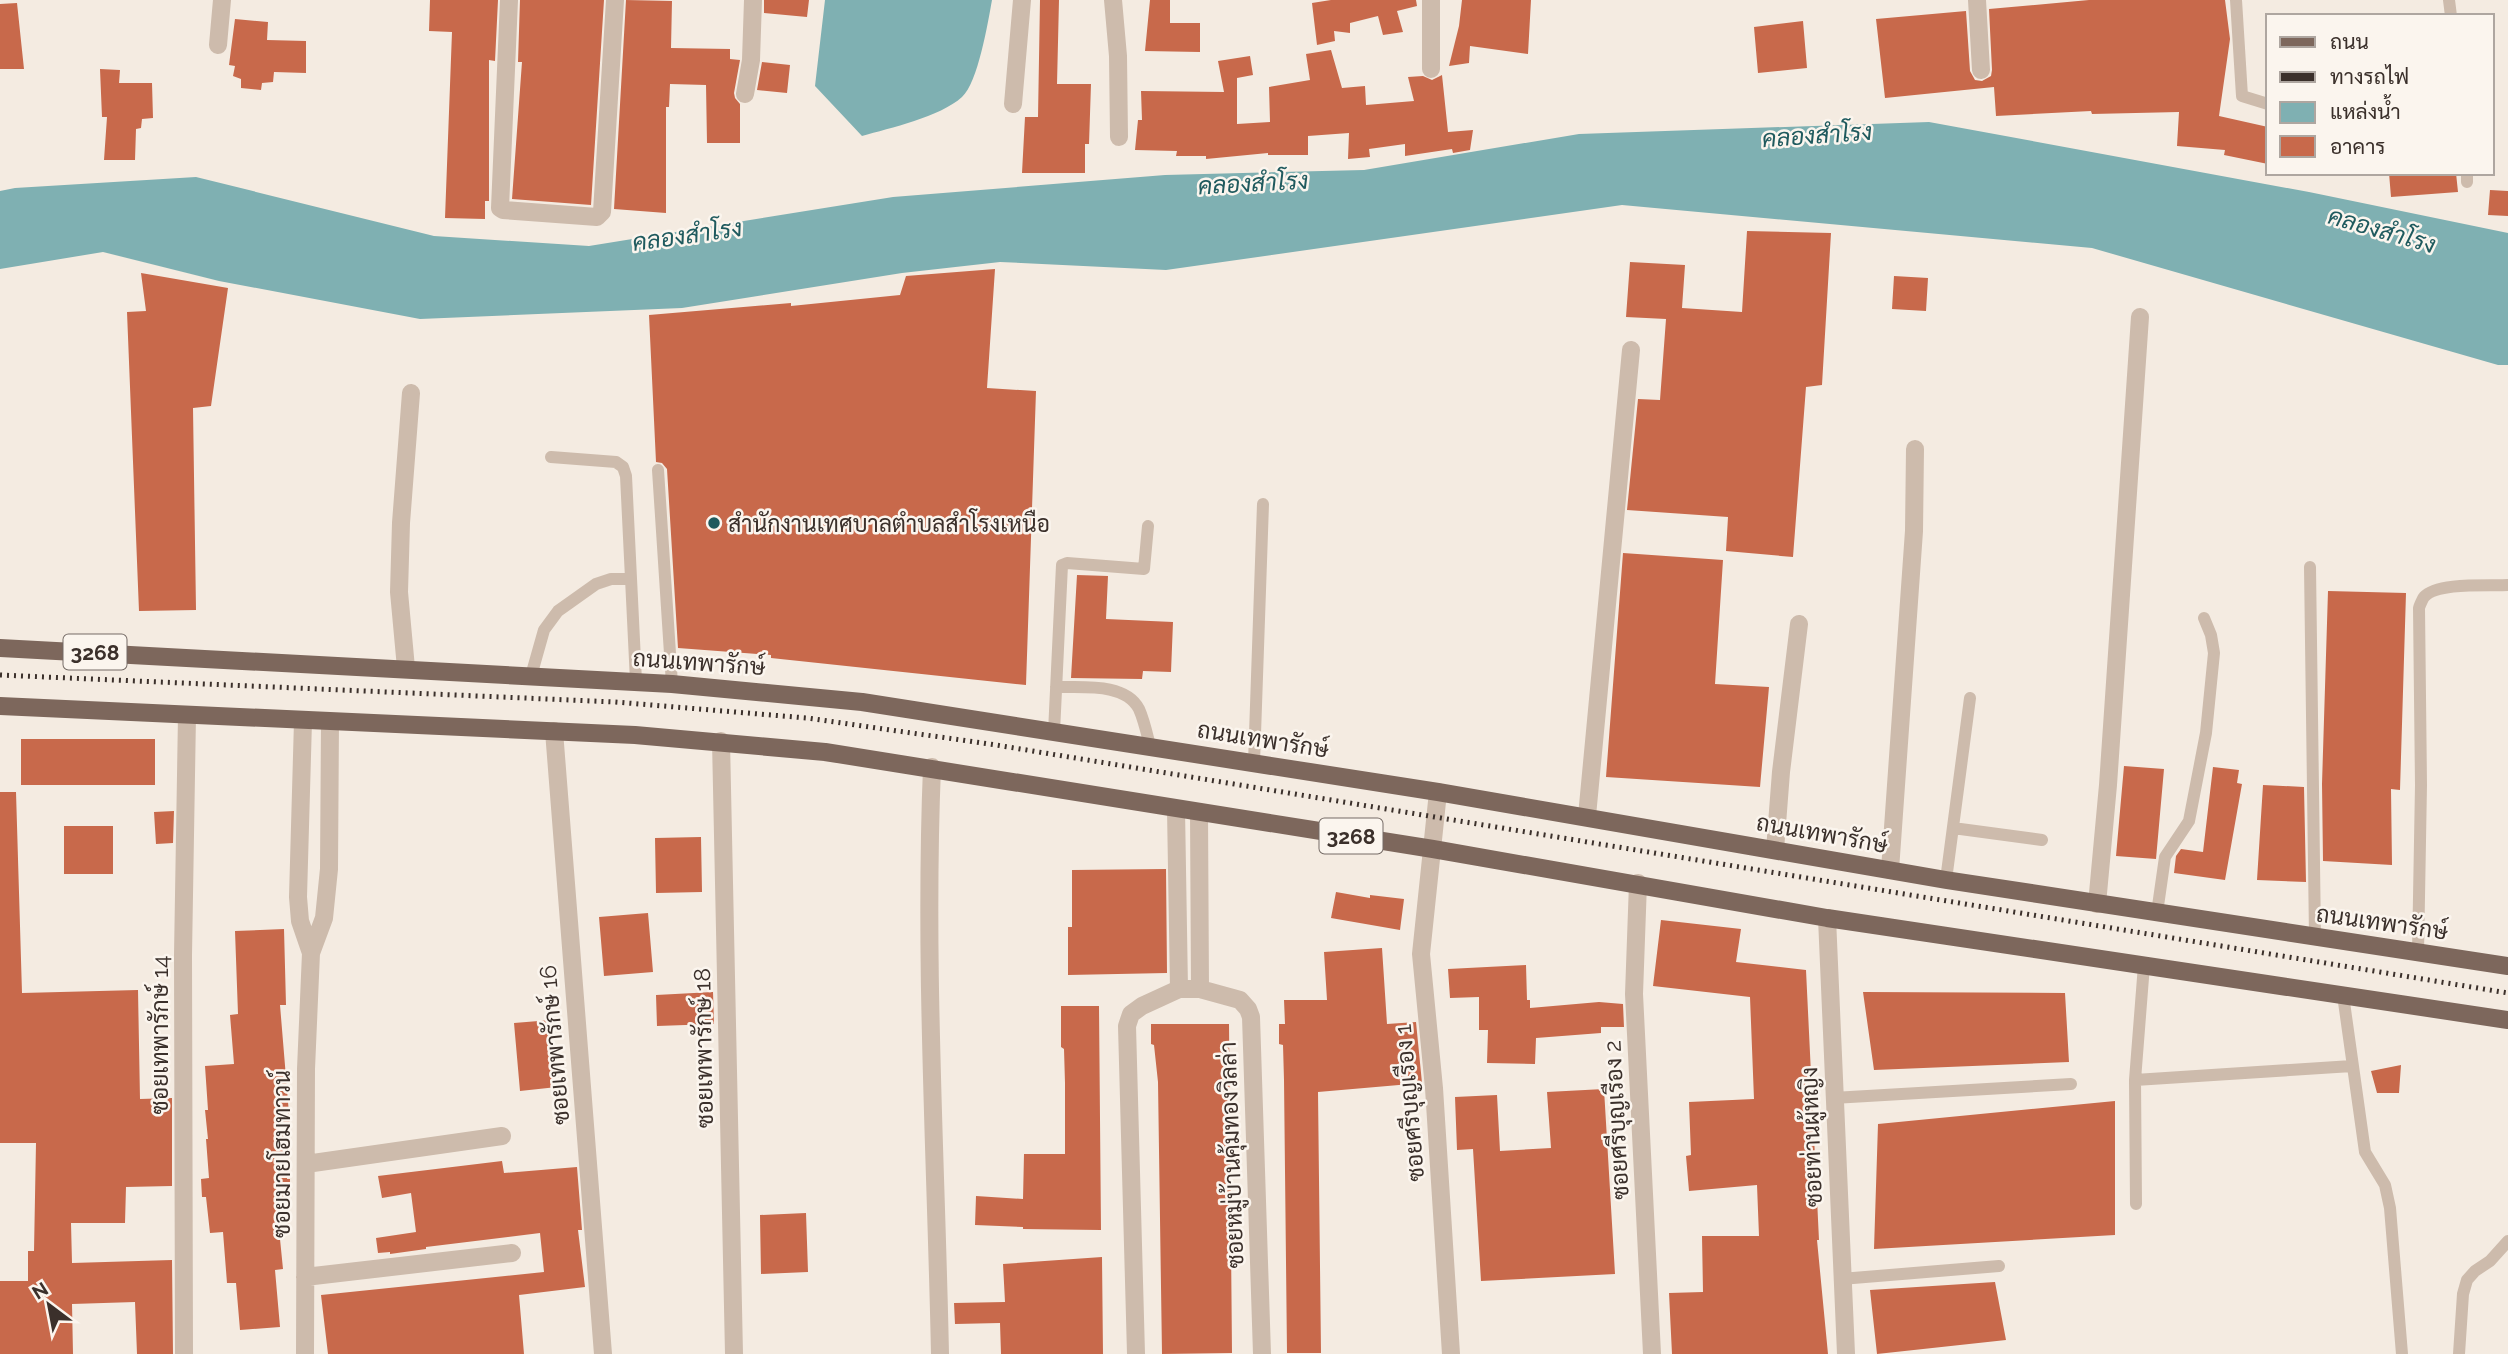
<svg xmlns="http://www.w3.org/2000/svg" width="2508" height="1354" font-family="Raleway,Sarabun,sans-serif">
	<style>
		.water { fill: #7fb0b2 }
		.building { fill: #c8694b }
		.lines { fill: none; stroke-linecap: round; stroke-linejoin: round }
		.lane { stroke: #cdbbac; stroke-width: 12 }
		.street { stroke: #cdbbac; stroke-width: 18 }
		.primary { stroke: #7d675c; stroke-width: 18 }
		.rail { stroke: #3b302b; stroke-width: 5; stroke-dasharray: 2 5; stroke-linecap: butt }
		.poi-dot { fill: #1f5a5e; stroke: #fbf5ee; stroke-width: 2.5 }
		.labels { text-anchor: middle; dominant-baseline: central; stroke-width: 5; stroke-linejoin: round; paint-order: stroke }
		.shield { fill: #fbf5ee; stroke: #756b66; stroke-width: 2 }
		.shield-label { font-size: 21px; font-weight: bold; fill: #3b302b }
		.poi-label { font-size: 23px; fill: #3b302b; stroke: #fbf5ee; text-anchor: start }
		.street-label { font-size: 23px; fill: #3b302b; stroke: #fbf5ee }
		.water-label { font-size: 24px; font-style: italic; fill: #1f5a5e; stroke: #fbf5ee }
	</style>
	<rect width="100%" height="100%" fill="#f4ebe1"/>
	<path class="water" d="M825,0H992C988,22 978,83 962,97C940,117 890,128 862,136L815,86Z
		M1929,122L2309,192L2508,233V365H2498L2092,248L1622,205L1166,270L1000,262L902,273L682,308L420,319L219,281L103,252L0,269V191L15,188L196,177L434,236L589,246L893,197L1165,175L1364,170L1579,134Z"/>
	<path class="building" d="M430,0H498L495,61L489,60V201H485V219L445,218L452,32L429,31Z
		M520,0H604L591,205L512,199L522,62H518Z
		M626,0L672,1L671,48L730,49V59L740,60L734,93L735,98L740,104V143H707L706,85L670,84L669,107H666V213L614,209Z
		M764,0H809L807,17L764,13Z
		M1040,0H1059L1057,84H1091L1089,144H1085V173H1022L1025,117H1038Z
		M1150,0H1170V23H1200V52L1145,51Z
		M1331,0H1416L1417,6L1397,11L1403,32L1383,35L1378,16L1350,23V33L1334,31L1335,41L1317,45L1312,3Z
		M1462,0H1531L1528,54L1470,46L1469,63L1449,66L1459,26Z
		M2089,0H2225L2230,39L2219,116L2268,127V164L2224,155L2225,150L2177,146L2179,112L2092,114L2091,111L1996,116L1994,87L1885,98L1876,19L1966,11L1970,71L1975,80L1982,81L1991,76L1992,70L1989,9Z
		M17,3L24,69H0V4Z
		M235,19L268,22L267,40L306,41V73L274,72L273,82L262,83L261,90L241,88V79L233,76L235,66L229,65Z
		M1803,21L1807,68L1758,73L1754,27Z
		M1331,50L1342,88L1365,86L1366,105L1414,101L1408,77L1423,76L1432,80L1442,75L1448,132L1473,130L1470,150L1453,153L1452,149L1405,156V144L1369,149L1370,157L1348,159L1349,133L1308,136V155H1268V153L1206,159V156H1176L1177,151L1135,150L1138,120H1142L1141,91L1224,92L1218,61L1250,56L1253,75L1237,78V124L1270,122L1269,87L1310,80L1306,54Z
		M762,62L790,65L787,93L757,90Z
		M100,69L120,70L119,83H152L153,118L142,119L141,128L136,129L135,160H104L107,117H102Z
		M2389,173H2456L2458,192L2391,197Z
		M2490,190L2508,191V216L2488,215Z
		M1747,231L1831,233L1822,385L1806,387L1793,557L1726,551L1728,517L1627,510L1638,399L1660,400L1666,319L1626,317L1630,262L1685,265L1682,308L1742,312Z
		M995,269L987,388L1036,391L1026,685L771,658V655L678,648L667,469L662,463L656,462L649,315L791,303V306L900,295L906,276Z
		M141,273L228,288L211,406L193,408L196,610L139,611L127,312L146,311Z
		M1894,276L1928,278L1926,311L1892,309Z
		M1623,553L1723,560L1715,684L1769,687L1760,787L1606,777Z
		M1077,575L1108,576L1106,619L1173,622L1171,672L1143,671L1142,679L1071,678Z
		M2328,591L2406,593L2400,790L2391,789L2392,865L2323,861L2322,784Z
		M21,739H155V785H21Z
		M2124,766L2164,769L2156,859L2116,856Z
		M2213,767L2239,770L2237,783L2242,784L2225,880L2174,873L2176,856L2181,849L2203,852Z
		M2263,785L2304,787L2306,882L2257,880Z
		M0,792H16L22,993L138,990L140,1099L172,1098V1186L126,1187L125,1223H71L72,1263L172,1260L173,1354H137L135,1302L72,1304L73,1354H0V1281H28V1251H34L36,1143H0Z
		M174,811L173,843L156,844L154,812Z
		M64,826H113V874H64Z
		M701,837L702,892L656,893L655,838Z
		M1166,869L1167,973L1068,975V927H1072V870Z
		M1336,892L1370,898V895L1404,899L1400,930L1331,918Z
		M648,913L653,972L604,976L599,917Z
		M1661,920L1741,929L1736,962L1806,970L1819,1240H1817L1828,1354H1672L1669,1293L1703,1292L1702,1236H1759L1757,1185L1689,1191L1686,1156L1691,1155L1689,1102L1754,1099L1750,997L1653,986Z
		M284,929L286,1005H280L290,1126L287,1179H290L289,1230L279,1229L283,1269L275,1270L280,1327L240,1330L236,1283H227L223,1232L210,1233L206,1197H202L201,1179L209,1178L206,1139H208L205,1110H208L205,1066L234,1064L230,1015L238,1014L235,931Z
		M1382,948L1387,1024L1416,1022L1422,1083L1318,1092L1321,1353H1287L1284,1080L1283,1045L1279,1044V1024H1285L1284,1000H1327L1324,952Z
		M1526,965L1527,1000H1530V1008L1599,1002L1623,1004L1624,1027H1601V1033L1536,1038L1535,1064L1487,1063L1488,1030H1479V997L1450,998L1448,969Z
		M713,992L714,1024L657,1026L656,995Z
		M1863,992L2065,993L2069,1062L1874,1070Z
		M1061,1006H1099L1101,1230L1023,1229V1227L975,1225L976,1196L1023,1199L1024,1154H1065V1083L1064,1049L1061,1047Z
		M551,1020L557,1087L520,1091L514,1023Z
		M1151,1024H1229L1232,1353L1162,1354L1158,1082L1154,1045L1151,1044Z
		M2401,1065L2399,1093H2377L2371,1071Z
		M1604,1089L1615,1274L1481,1281L1473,1149L1457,1150L1455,1097L1497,1095L1500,1151L1551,1148L1547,1092Z
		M2115,1101V1235L1874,1249L1878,1124Z
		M502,1161L504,1173L577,1167L582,1230H578L585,1287L519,1295L524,1354H328L321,1295L544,1272L540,1233L426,1247V1249L390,1254V1252L378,1253L376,1238L416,1232L411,1193L382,1198L378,1176Z
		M806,1213L808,1272L761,1274L760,1215Z
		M1102,1257L1103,1354H1001L1000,1323L955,1324L954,1303L1005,1302L1003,1264Z
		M1995,1282L2006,1340L1877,1354L1870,1290Z"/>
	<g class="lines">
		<path class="lane" d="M2236,0L2242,96L2268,104
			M2449,0L2451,16
			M2467,173V182
			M551,457L616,462L623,467L626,476L636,681
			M658,470L672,684
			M2310,567L2315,937
			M531,676L544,630L558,611L596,584L611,579H631
			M1056,687C1081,688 1125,682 1139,709C1144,720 1147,734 1150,746
			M1054,732L1062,565L1067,563L1144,569L1148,526
			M1254,763L1263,504
			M1953,828L2042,840
			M1946,880L1970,698
			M2157,913L2165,857L2189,821L2206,733L2214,653L2211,635L2204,618
			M2418,953L2421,785L2419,608C2419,607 2423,598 2424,597C2437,582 2488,586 2508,585
			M2343,995L2365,1152L2385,1185L2390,1208L2402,1354
			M2135,1080L2352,1066
			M1833,1098L2071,1084
			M2136,1204L2135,1080L2144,965
			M1841,1279L1999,1266
			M2459,1354L2463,1294L2467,1280L2475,1271L2490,1261L2508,1241"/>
		<path class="street" d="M509,0L500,208L503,210L597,217L602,212L615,0
			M1113,0L1118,56L1119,137
			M1977,0L1981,70
			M218,45L222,0
			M1431,69V0
			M745,94L751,60L753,0
			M1013,104L1022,0
			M406,668L399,592L401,523L411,393
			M303,721L298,897L300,921L311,953
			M554,731L603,1354
			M721,741L734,1354
			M932,767C924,963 936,1158 940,1354
			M1438,792L1421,954L1434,1088L1451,1354
			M1176,809L1179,989
			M1199,812L1200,989
			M1587,816L1631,350
			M1775,850L1781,772L1799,624
			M1890,870L1914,531L1915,449
			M1638,883L1634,994L1652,1354
			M2097,904L2108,785L2140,317
			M1827,918L1846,1354
			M306,1164L502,1136
			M305,1277L512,1253
			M184,1354L183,955L187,715
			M305,1354L306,1069L311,953L324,918L329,869L330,722
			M1136,1354L1127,1026L1131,1014L1142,1006L1179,989H1200L1240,1000L1248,1009L1251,1017L1262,1354"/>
		<path class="primary" d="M0,648L672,684L862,702L1438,792L1946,880L2508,966
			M0,706L635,735L825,752L1433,849L1827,918L2508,1020"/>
		<path class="rail" d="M0,675L615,702L807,718L996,745L2508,993"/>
	</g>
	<circle class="poi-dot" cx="714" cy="523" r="7"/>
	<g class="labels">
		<g class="shield">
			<rect x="63.5" y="634.5" width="63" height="35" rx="5"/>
			<rect x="1319.5" y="818.5" width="63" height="35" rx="5"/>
		</g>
		<g class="shield-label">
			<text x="95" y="652">3268</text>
			<text x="1351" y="836">3268</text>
		</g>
		<g class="poi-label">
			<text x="728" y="523">สำนักงานเทศบาลตำบลสำโรงเหนือ</text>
		</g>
		<g class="street-label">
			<text transform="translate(699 662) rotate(4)">ถนนเทพารักษ์</text>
			<text transform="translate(1263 739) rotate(9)">ถนนเทพารักษ์</text>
			<text transform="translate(1822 833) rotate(10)">ถนนเทพารักษ์</text>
			<text transform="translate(2382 922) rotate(8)">ถนนเทพารักษ์</text>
			<text transform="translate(159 1035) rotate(-90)">ซอยเทพารักษ์ 14</text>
			<text transform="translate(554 1045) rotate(-95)">ซอยเทพารักษ์ 16</text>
			<text transform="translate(703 1048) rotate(-91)">ซอยเทพารักษ์ 18</text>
			<text transform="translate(1409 1103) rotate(-95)">ซอยศรีบุญเรือง 1</text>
			<text transform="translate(1616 1120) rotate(-93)">ซอยศรีบุญเรือง 2</text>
			<text transform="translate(1811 1137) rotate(-92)">ซอยท่านผู้หญิง</text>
			<text transform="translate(281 1154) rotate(-90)">ซอยมายโฮมทาวน์</text>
			<text transform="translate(1231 1155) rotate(-92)">ซอยหมู่บ้านคุ้มทองวิลล่า</text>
		</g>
		<g class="water-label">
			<text transform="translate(1817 135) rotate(-4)">คลองสำโรง</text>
			<text transform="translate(1253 183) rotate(-3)">คลองสำโรง</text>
			<text transform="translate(2382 230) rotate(16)">คลองสำโรง</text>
			<text transform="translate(687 235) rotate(-8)">คลองสำโรง</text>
		</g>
	</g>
	<rect x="2266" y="14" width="228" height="161" fill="#fbf5ee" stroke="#aea6a0" stroke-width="2"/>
	<rect x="2280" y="37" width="35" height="10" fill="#7d675c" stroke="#aea6a0" stroke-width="2"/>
	<text x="2330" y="49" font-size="21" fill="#3b302b">ถนน</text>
	<rect x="2280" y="72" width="35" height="10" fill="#3b302b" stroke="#aea6a0" stroke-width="2"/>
	<text x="2330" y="84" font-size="21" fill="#3b302b">ทางรถไฟ</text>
	<rect x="2280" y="102" width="35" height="21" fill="#7fb0b2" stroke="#aea6a0" stroke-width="2"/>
	<text x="2330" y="119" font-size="21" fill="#3b302b">แหล่งน้ำ</text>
	<rect x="2280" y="136" width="35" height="21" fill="#c8694b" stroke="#aea6a0" stroke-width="2"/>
	<text x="2330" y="154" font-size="21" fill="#3b302b">อาคาร</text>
	<g transform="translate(49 1305) rotate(328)" stroke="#fbf5ee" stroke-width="5" paint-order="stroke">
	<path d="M0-5L12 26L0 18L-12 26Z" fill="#3b302b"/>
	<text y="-10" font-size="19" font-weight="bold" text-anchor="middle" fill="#3b302b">N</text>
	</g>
</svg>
